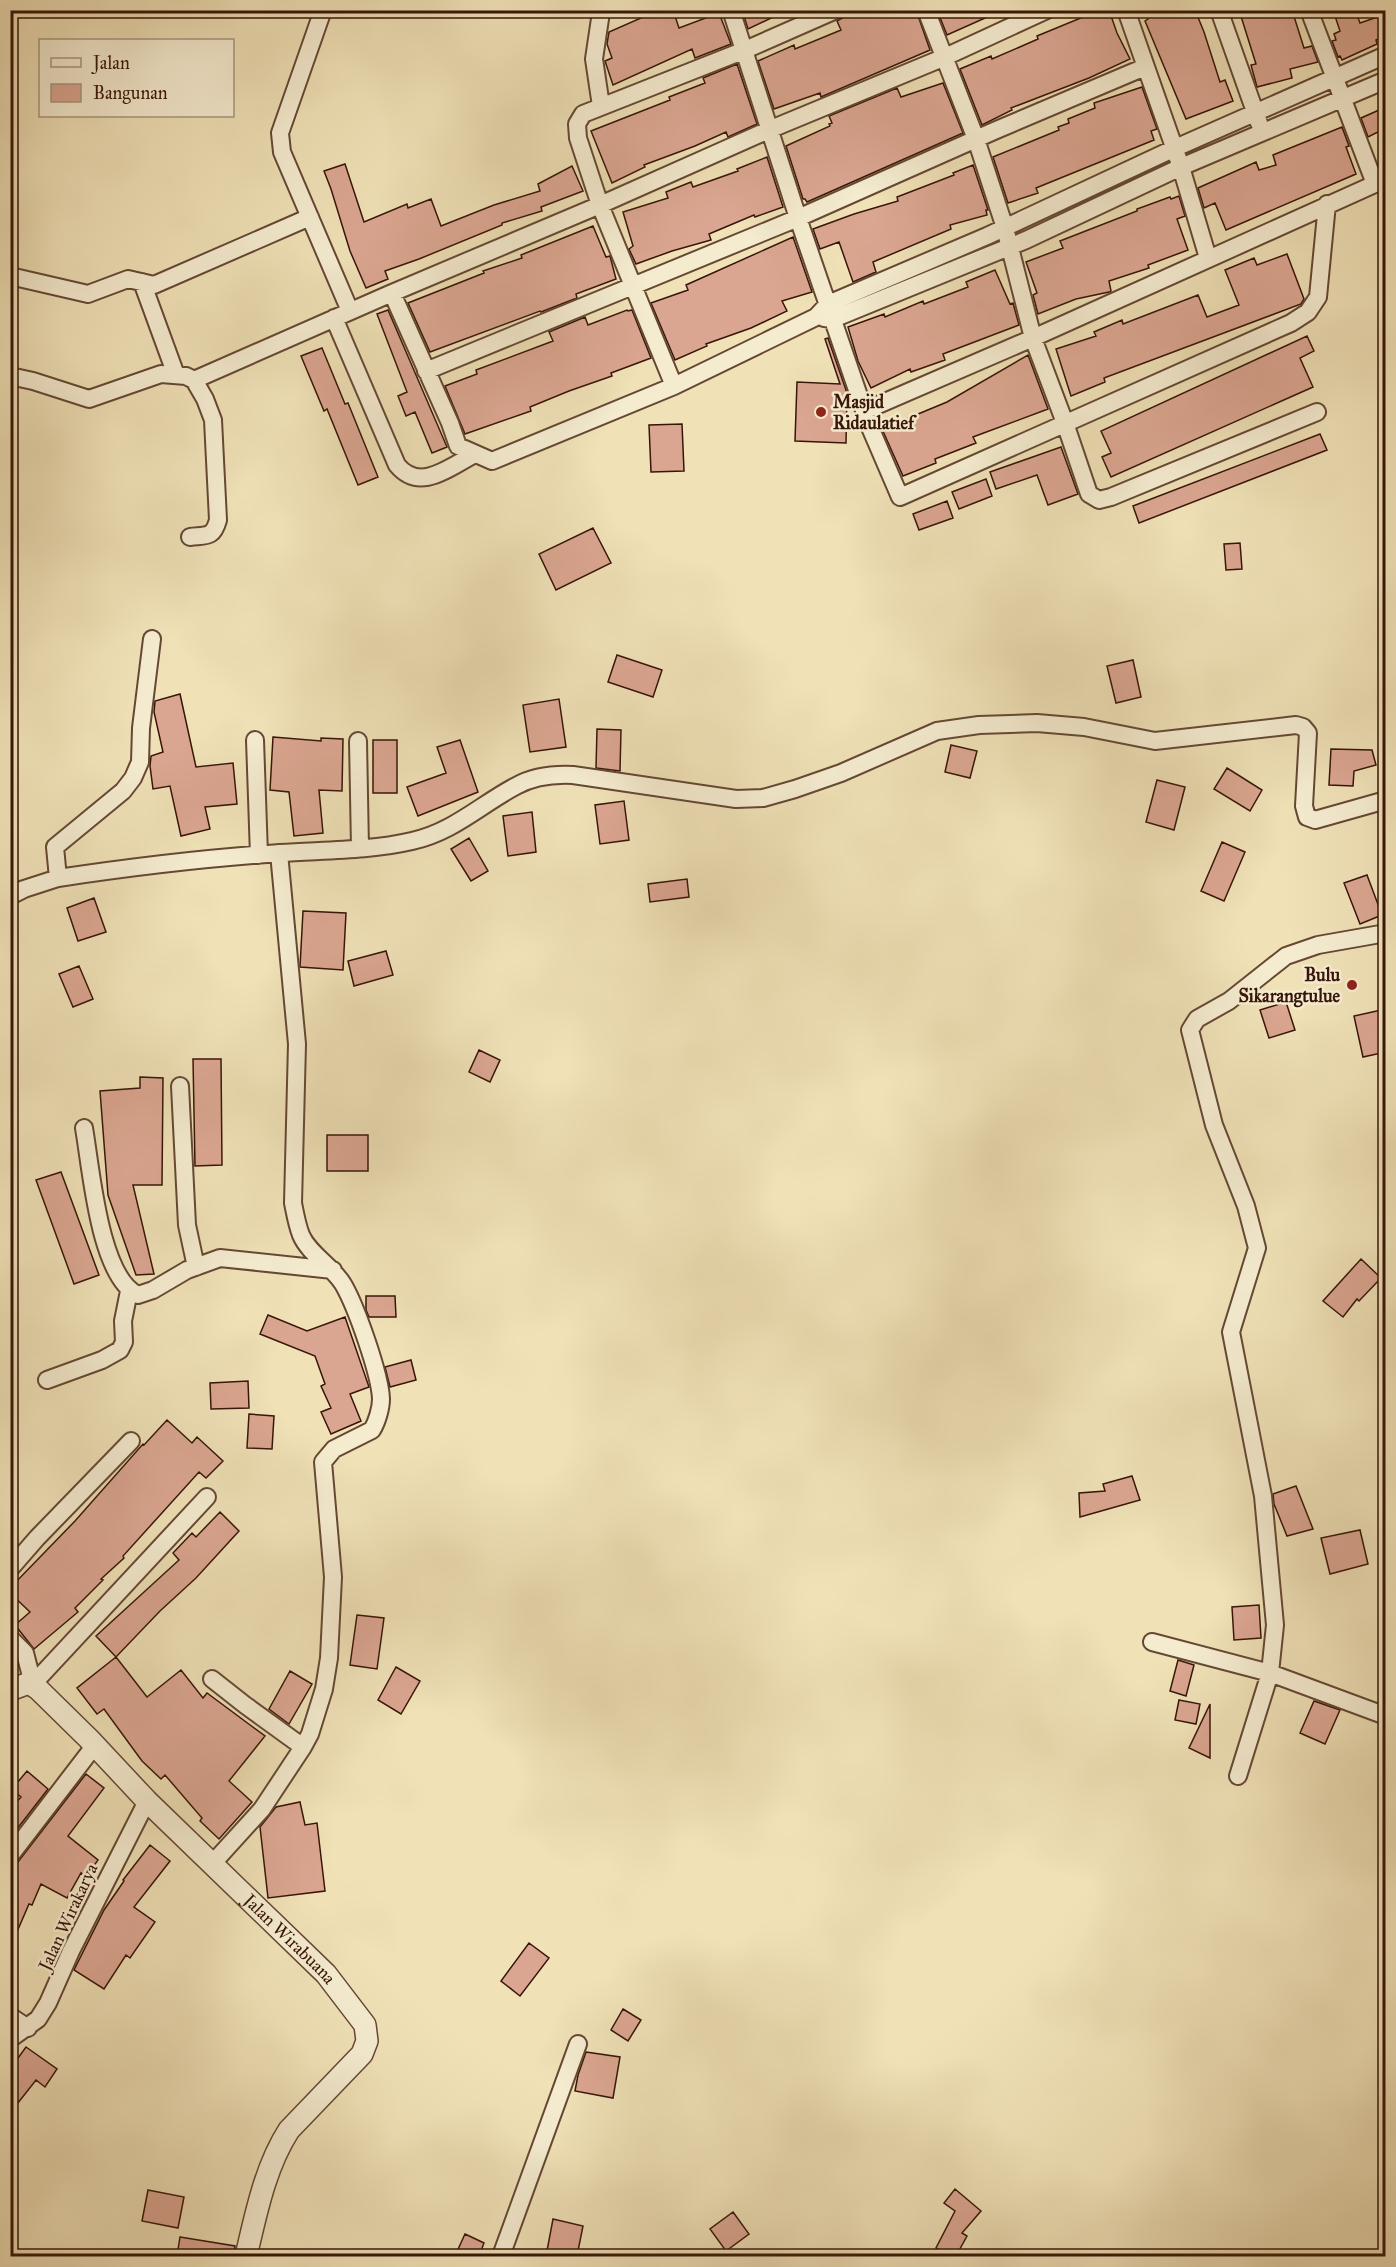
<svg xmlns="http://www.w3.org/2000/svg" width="1396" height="2267" font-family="'IM FELL Great Primer',serif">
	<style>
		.building { fill: #dba691; stroke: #371508; stroke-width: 1.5 }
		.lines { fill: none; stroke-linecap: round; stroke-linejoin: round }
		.minor-casing { stroke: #654834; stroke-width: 20 }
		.tertiary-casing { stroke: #654834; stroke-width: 24 }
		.minor { stroke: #f5ecd0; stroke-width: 16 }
		.tertiary { stroke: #f5ecd0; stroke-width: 21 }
		.poi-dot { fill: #8f2418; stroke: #f5ecd0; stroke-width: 2 }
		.labels { text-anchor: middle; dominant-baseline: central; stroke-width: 5; stroke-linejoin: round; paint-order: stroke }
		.poi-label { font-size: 18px; font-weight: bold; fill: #371508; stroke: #f5ecd0; text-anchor: start }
		.street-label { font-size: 18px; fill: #371508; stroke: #f5ecd0 }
	</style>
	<rect width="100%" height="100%" fill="#f0e1b7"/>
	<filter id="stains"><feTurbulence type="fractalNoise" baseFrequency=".00333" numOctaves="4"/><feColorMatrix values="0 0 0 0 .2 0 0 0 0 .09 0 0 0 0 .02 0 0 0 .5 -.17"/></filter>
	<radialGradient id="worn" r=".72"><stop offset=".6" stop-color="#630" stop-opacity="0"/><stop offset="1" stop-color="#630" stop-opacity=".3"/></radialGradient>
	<path class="building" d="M659,10H673L679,28L719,13L731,44L695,58L692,49L613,85L605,61L612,58L607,44L609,32Z
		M742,10H788L748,29Z
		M846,10H916L930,50L821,97L820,93L774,109L758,61L794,45L795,49L841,30L837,21L844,17Z
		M937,10H1003L947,35Z
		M1100,10H1109L1117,33L1130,59L1089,78L1011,108L1012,110L982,125L960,69L991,56L992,59L1038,39L1037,36Z
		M1145,10H1195L1204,32L1220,82L1225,80L1233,101L1186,119L1145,21L1148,19Z
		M1239,10H1292L1304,48L1312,46L1318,62L1290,69L1292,78L1257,87L1251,65L1256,64Z
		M1333,10H1355L1360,23L1386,14V36L1376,40L1377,44L1342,60L1340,56L1338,57L1332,41L1336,40L1334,34L1340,31Z
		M737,64L757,124L728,137L726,132L695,146L644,165L645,167L612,183L591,131L670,100L669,97L705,83L703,78Z
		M943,83L963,133L807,202L805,199H803L786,146L830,126L829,124L832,123L829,116L897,88L901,97Z
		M1142,87L1157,129L1151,131L1154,140L1036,188L1038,193L1008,203L993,157L1059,130L1058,127L1069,123L1068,119L1095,108L1094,103Z
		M1386,107V128L1368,137L1361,118Z
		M1342,127L1349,146L1346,147L1356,174L1226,230L1215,203L1204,208L1198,188L1256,162L1259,170L1276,165L1273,155Z
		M767,157L783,207L755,217L754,215L709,234L711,240L672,251L636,264L629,249L633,246L623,212L668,198L666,192L691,182L693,187L738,171L737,169Z
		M345,164L364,222L407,204L408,208L431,199L441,226L494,205L540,191L538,184L572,166L583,191L541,207L542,211L502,223V225L419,259L385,271L388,279L366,288L350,251L331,189L324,171Z
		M973,165L988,210H986L987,215L950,225L951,229L873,262L876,272L853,282L839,242L820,249L813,229L854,214L898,201L897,197L954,175L953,173Z
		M1179,196L1185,216L1177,219L1188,250L1148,265L1149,268L1109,281L1111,291L1109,292L1076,299L1038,314L1033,295L1037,293L1026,262L1063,248L1060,241L1137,211V209L1170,197L1171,199Z
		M593,226L606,257L610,256L616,279L576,294L577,298L541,312L540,311L430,352L408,303L484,273L483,271L522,258L521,255Z
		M793,237L812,292L782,301L787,311L751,328L706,344L707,346L675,360L651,303L688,290L686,285Z
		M1287,254L1304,299L1301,304L1104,378L1105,382L1071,396L1056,349L1096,336L1094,332L1122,320L1123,324L1198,295L1207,317L1239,305L1225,270L1254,258L1257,265Z
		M995,270L1010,304L1013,303L1019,325L943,354L945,360L911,372L910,369L871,388L858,361L848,327L884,314L885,317L923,301L924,304L968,287L966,282Z
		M388,310L447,447L432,453L415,412L406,416L398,396L407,392L377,314Z
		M627,310L628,311L632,310L651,358L611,373L612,376L569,391L530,407L531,411L465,434L445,386L477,374L476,370L553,341L549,332L585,317L588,325Z
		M1307,336L1314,351L1300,358L1313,387L1111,477L1102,457L1111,453L1101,431Z
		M828,338L847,393L846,443L795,441L797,382L840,384L825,339Z
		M322,348L345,404L348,403L378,477L358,485L327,409L324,411L301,356Z
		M1028,355L1048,409L973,437L976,443L935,459L936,463L903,476L882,429L947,402Z
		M682,424L684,471L651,472L649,425Z
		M1320,434L1327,450L1139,523L1133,506Z
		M1061,447L1078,494L1048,505L1037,475L996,489L990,472Z
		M986,479L992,496L959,509L952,492Z
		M947,501L953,518L919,530L913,514Z
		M593,528L611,563L556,590L539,554Z
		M1240,543L1242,569L1226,570L1224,544Z
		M617,655L662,670L653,697L608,682Z
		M1133,660L1141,697L1116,703L1107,666Z
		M180,694L196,767L233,763L237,804L205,807L210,829L181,836L170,786L153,789L150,766L151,756L163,752L154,712L155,701Z
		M559,699L566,747L530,752L523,705Z
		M597,729L621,730L620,771L596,768Z
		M273,737L321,741V738L343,739L342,791L319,790L323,833L294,836L289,792L270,790Z
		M373,740H397V793H373Z
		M460,740L478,792L418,816L407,787L446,773L437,747Z
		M951,745L977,751L970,778L945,772Z
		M1331,749L1372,750L1376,765L1354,771L1353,786L1329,785Z
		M1227,768L1262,790L1250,811L1214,789Z
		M1157,780L1185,787L1174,830L1146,822Z
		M624,801L629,840L600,844L595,805Z
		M532,812L536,852L508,856L503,816Z
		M469,838L488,871L471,881L451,849Z
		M1222,842L1245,852L1224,901L1201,891Z
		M1367,875L1382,915L1360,924L1344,883Z
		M687,879L689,897L650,902L648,884Z
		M94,898L106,932L78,941L67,908Z
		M303,911L346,913L343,970L300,967Z
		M386,951L393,975L354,986L348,961Z
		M79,966L93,999L73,1007L59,974Z
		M1286,1002L1295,1030L1269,1038L1260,1010Z
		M1386,1009V1052L1363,1057L1354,1016Z
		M479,1050L500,1060L490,1082L469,1072Z
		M193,1059H221L222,1165L195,1166Z
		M140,1077L163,1078L162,1185H133L154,1274L136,1275L108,1195L100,1091L140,1088Z
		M327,1135H368V1171H327Z
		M61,1172L99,1275L74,1284L36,1180Z
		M1361,1259L1381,1278L1359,1301L1357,1299L1343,1317L1323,1301Z
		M366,1296H395L396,1317H369L366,1310Z
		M268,1315L307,1331L345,1317L369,1387L350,1394L361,1421L331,1434L321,1412L331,1408L321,1386L325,1384L315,1356L260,1334Z
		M411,1360L416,1380L390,1387L385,1367Z
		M248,1381L249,1408L211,1409L210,1383Z
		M249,1414L274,1416L272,1449L247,1448Z
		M167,1420L192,1443L197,1437L223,1461L206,1478L199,1472L123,1556L124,1558L101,1579L103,1580L75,1608L78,1612L34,1649L15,1625L30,1612L10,1593V1588L75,1521L143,1444L144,1445Z
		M1132,1476L1140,1500L1080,1517L1079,1493L1105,1491L1103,1484Z
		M1296,1486L1313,1529L1287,1536L1274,1504L1273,1494Z
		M220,1512L239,1531L196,1578L160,1611L116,1657L96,1636L179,1560L173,1553L192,1533L196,1537Z
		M1360,1530L1368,1564L1330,1574L1321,1538Z
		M1259,1605L1261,1638L1234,1640L1232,1607Z
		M357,1615L384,1618L377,1669L350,1665Z
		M116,1657L147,1697L181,1670L203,1698L207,1693L265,1736L229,1781L252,1802L219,1839L200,1821L202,1818L165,1775L161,1779L142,1761L104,1709L97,1714L77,1688Z
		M1178,1660L1194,1665L1186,1696L1170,1691Z
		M396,1667L420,1681L401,1714L378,1700Z
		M290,1671L312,1684L289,1724L269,1709Z
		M1179,1700L1200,1704L1196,1724L1175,1720Z
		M1314,1701L1340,1710L1325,1744L1300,1733Z
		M1210,1704V1758L1189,1748Z
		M27,1771L48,1789L10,1838V1809L21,1797L12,1789Z
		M86,1774L104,1788L68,1836L98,1860L86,1877L81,1873L67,1898L41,1884L32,1905L29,1904L10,1948V1866L18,1862Z
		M300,1802L305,1825L317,1823L325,1891L268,1898L260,1827L276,1807Z
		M150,1845L170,1861L134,1907L155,1922L130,1958L126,1955L104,1989L74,1970L104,1910L124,1881L123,1880Z
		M529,1943L549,1958L520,1996L501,1981Z
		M623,2009L641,2020L628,2041L611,2030Z
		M26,2047L57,2069L45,2087L36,2080L10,2113V2069Z
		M586,2052L620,2057L613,2098L575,2091L578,2075Z
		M955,2189L981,2211L962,2233L967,2236L956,2256H953L936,2248L955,2211L944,2203Z
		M148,2190L184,2197L178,2228L142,2221Z
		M733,2212L749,2234L726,2251L710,2229Z
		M553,2219L583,2226L577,2256H546Z
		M465,2234L484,2243L479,2256H455Z
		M180,2237L235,2246L234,2256H177Z"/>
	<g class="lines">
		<defs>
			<path id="minor" d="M323,10L280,133L282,152L350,311
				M729,10L732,13L798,218L869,425L900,497L1291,323L1308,312L1318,297L1327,204
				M926,10L976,139L1005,228L1033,338L1065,423L1089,494L1099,500L1111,497L1317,412
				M1126,10L1181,167L1208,258
				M1219,10L1259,123
				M1309,10L1375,184
				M601,106L594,59L601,12L605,10
				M10,276L88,294L128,279L154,285L310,217
				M142,282L176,375
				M392,293L600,205L771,129L945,57L1047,10
				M334,318L397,465C420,493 449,467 475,454
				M824,318L833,319L1026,240L1181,167L1386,80
				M426,371L798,218L994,131L1145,67
				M10,376L33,381L89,399L161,374L186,376L194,380L205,399L213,420L218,520C213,538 207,535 190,537
				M194,380L392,293L450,423L458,446L492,461L674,386L816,317L828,304L987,236L1173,149L1386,55
				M674,386L600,205L578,138L577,124L583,114L745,50L836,10
				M864,411L1033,338L1386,179
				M255,740L259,855
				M358,741L360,848
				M58,878C131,867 206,858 280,853C324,850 369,851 412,841C453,832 480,805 516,786C534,776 553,774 573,775L736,799L763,798L795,789L841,773L937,731L979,725L1037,723L1084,727L1155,741L1296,725L1303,727L1308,733L1304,806L1307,817L1315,820L1386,800
				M10,896L24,889L58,878L55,847L123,791L133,778L140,762L141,728L152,639
				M180,1086L187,1225L196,1267
				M84,1128C91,1167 99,1277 138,1295L153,1290L187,1270L220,1258L333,1270
				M47,1380L102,1360L120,1350L124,1342L123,1321L129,1291
				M10,1569L37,1538L131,1441
				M10,1638L25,1653L33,1684L207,1497
				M1152,1642L1270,1673L1386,1716
				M212,1679L245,1705L303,1747
				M1238,1776L1270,1673L1275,1625L1263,1496L1231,1332L1257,1248L1246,1206L1214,1125L1190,1030L1197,1019L1229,1001L1286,956L1318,945L1386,933
				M10,1856L95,1745
				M213,1863L262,1809L303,1747L310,1734L324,1689L329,1658L333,1577L323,1462L334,1449L372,1430C377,1422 381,1408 381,1399C380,1374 356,1306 343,1284C332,1266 309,1254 301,1235C297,1225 295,1213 293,1203L297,1044L279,853
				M10,2016L28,2028
				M10,2039L38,2019L48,2003L71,1951L147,1801
				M501,2256L578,2044"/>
			<g id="tertiary">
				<path id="s1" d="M10,1690L29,1683L38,1689L89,1739L147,1801L326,1974L365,2025L367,2041L362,2054L289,2130C265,2167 256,2214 246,2256"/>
			</g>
		</defs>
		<use href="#minor" class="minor-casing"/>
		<use href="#tertiary" class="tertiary-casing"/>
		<use href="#minor" class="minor"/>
		<use href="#tertiary" class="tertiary"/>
	</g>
	<g class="poi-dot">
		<circle cx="821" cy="412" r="6"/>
		<circle cx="1352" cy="985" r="6"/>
	</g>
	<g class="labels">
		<g class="poi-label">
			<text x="833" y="402">Masjid<tspan x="833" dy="21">Ridaulatief</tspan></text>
			<text x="1340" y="975" text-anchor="end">Bulu<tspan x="1340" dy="21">Sikarangtulue</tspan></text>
		</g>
		<g class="street-label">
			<text transform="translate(68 1917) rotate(-65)">Jalan Wirakarya</text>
			<text stroke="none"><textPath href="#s1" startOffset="386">Jalan Wirabuana</textPath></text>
		</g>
	</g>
	<rect width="1396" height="2267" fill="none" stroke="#f0e1b7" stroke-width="36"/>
	<rect x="12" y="12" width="1372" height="2243" fill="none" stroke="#371508" stroke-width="3"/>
	<rect x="18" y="18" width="1360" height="2231" fill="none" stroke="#371508" stroke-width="1.5"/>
	<rect x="39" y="39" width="195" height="78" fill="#f5ecd0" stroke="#a99680" stroke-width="1.5"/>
	<rect x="51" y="58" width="30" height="9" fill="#f5ecd0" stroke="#a99680" stroke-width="1.5"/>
	<text x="93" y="69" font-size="18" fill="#371508">Jalan</text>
	<rect x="51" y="84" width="30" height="18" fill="#dba691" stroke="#a99680" stroke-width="1.5"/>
	<text x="93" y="99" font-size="18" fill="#371508">Bangunan</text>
	<rect width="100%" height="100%" filter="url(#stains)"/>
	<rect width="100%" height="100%" fill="url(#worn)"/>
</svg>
